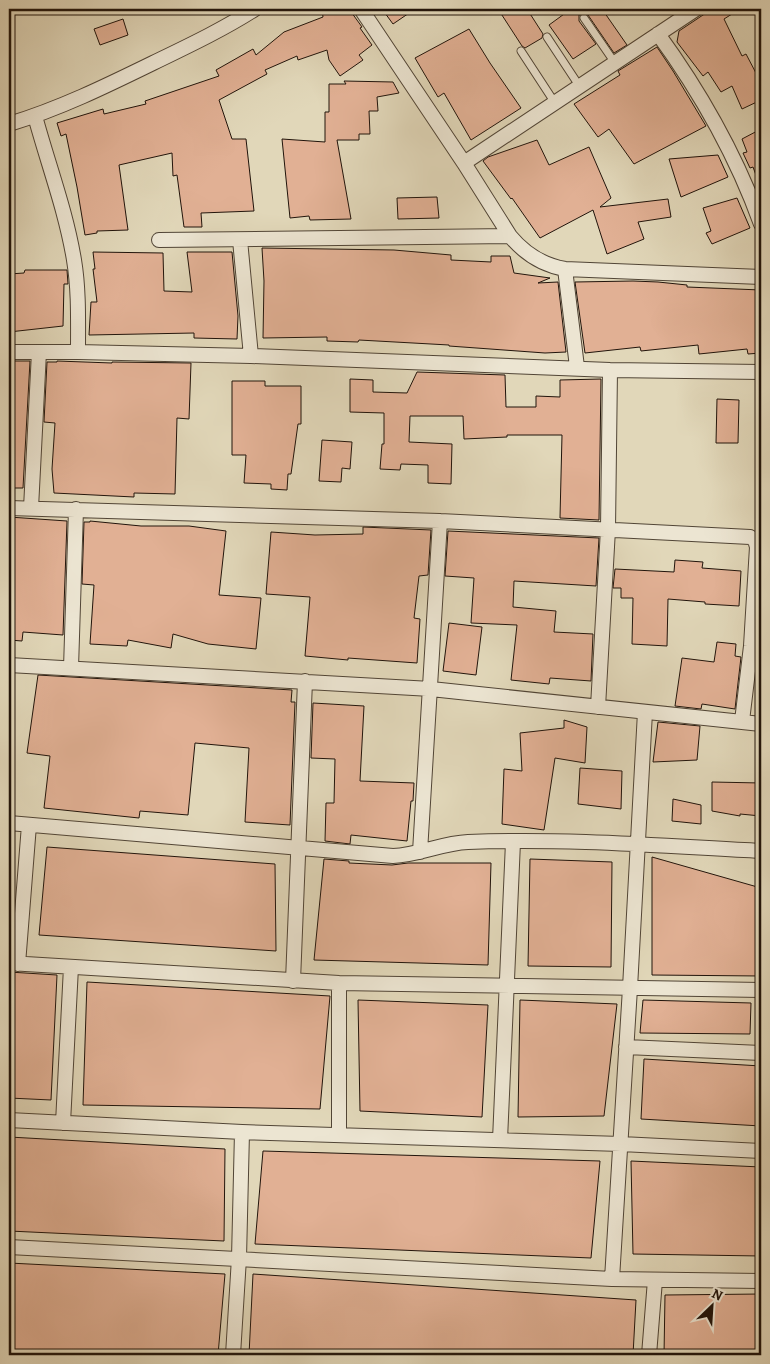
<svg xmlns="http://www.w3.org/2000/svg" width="770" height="1364" font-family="Alegreya,serif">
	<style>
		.building { fill: #e1b094; stroke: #21140b }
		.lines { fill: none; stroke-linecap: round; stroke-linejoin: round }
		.service-casing { stroke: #514536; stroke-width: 9 }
		.minor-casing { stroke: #514536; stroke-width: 16 }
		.service { stroke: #ece5d2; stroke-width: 7 }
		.minor { stroke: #ece5d2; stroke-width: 14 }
	</style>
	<rect width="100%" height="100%" fill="#e1d7b9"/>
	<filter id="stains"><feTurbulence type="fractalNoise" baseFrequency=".004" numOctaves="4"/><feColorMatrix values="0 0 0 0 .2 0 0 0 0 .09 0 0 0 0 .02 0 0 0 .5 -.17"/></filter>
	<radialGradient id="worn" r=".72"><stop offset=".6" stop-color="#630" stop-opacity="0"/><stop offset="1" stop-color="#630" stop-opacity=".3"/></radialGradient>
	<path class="building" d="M322,9H349L362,27L360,28L372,45L359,55L363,60L340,76L329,60L327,50L298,60L297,56L265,70L267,74L219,100L232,139H246L254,211L201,213L202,227H184L177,175L173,176L172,153L119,165L128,230L97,231V233L85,235L77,187L66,134L61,136L57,123L103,109L104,114L146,104L145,101L219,76L216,70L253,49L256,55L284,32L323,17Z
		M382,9H415L393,24Z
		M498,9H527L543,34L542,38L525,48L522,46Z
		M571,9H602L627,45L614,53L588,15L583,13L579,15V21L596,44L573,59L549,25Z
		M712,9H740L724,19L742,56L746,54L757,75L761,73V100L742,109L732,86L721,92L708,72L703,76L677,42L679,31Z
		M123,19L128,35L100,45L94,29Z
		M469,29L490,63L521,108L471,140L444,93L438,97L415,58Z
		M657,47L673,71L706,126L634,164L609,129L598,137L574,104L620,75L618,71Z
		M344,81L393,82L399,93L377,97L378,111H369L370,134H359V140H337L351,219L310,220L309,216L290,218L282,139L325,142V112H329V84H346Z
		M761,129V186H760L753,167L750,168L743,153L747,152L742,139Z
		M537,140L549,165L589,147L611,198L600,207L668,199L671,217L638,222L644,239L607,254L593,210L540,238L512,198L511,199L483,161L488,157Z
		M718,155L728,177L681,197L669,159Z
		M437,197L439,218L398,219L397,198Z
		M737,198L750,228L712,244L706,233L711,231L703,208Z
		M262,248L394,250L451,255V260L491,262V256H510L514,273L550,278L538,283L558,282L566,352L545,353L449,346V345L359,340L358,342L327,341V337L263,338L264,281Z
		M93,252L163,253L164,291L192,292L187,252H232L238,316L237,339L194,338V333L89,335L91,302H97L93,269H95Z
		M25,270H67L68,284H64L63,326L9,332V274L24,273Z
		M633,281L658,282L687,285V287L761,290V353L748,354L747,349L699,354L698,345L641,351L640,347L585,353L575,282Z
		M9,361H30L23,488H9Z
		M57,361L112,363V362L191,363L189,419L177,418L175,494L134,493V497L54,493L52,469L55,423L44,422L47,362H57Z
		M417,372L505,375L506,407H536V396L560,397V380L601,379L599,520L560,518L562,435H507V437L464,439L463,416H410L409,442L452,444L451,484L428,483V465L401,464L400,470L380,469L382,444H384V413L350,412V379L373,380V392L407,393Z
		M232,381H265V386H301V424H298L291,474H288L287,490L271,489V484L244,483L246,455H232Z
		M717,399L739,400L738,443H716Z
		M322,440L352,442L350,469L342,468L341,482L319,481Z
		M9,517L67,521L63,635L23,632L22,641L9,640Z
		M90,521L141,526H189L226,531L219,595L261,598L256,649L208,644L173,634L171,648L128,640L127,646L90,644L94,585L82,584L84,522H90Z
		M363,527L431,530L428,575L419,576L414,618L420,619L417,663L348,658V660L305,656L310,597L266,594L271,532L315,535L363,534Z
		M448,531L599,538L596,586L514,581L513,607L556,611L554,632L593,634L591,681L550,678L549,684L511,680L517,625L471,623L474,578L445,576Z
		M675,560L703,562L702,568L741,571L739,606L705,604V602L668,599L667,646L632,644L633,598H621V588H613L615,569L674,572Z
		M449,623L482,627L476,675L443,671Z
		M717,642L736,644L735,656L741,657L735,709L702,704L701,709L675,706L682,658L714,662Z
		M38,675L292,690L291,702H295L290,825L245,822L249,748L195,743L188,815L140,811L139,818L44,808L50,756L27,753Z
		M313,703L364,706L360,781L414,783L413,801H411L407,841L351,835L350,844L325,841L326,803H334L335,759L311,758Z
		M564,720L587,727L585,763L555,758L544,830L502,824L504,769L522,771L520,733L564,728Z
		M658,722L700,726L697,760L653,762Z
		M580,768L622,771L621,809L578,804Z
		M712,782L761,783V816L740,814V816L712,811Z
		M673,799L701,805V824L672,821Z
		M47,847L275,864L276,951L39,935Z
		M652,857L761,888V976L652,975Z
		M324,859L349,861V863L392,865L408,863H491L488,965L314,960Z
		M530,859L612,862L611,967L528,966Z
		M9,972L57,975L51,1100L9,1098Z
		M87,982L330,996L320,1109L83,1105Z
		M358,1000L488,1005L482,1117L360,1111Z
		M520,1000L617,1004L604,1116L518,1117Z
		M643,1000L751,1003L750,1034L640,1033Z
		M644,1059L761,1066V1126L641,1119Z
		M9,1137L225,1149L224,1241L9,1231Z
		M263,1151L600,1161L591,1258L255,1244Z
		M631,1161L761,1167V1256L633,1254Z
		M9,1263L225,1274L218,1355H9Z
		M253,1274L636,1300L633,1355H249Z
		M761,1294V1355H664L665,1295Z"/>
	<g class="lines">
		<defs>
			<path id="service" d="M584,18L615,63
				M547,37L580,87
				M521,51L555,103"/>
			<path id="minor" d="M361,9L464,163L510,236C525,254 542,265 565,269L761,277
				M658,34C701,93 736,155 761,224
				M35,116C48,164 66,211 74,260C79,290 78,321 78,352
				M9,124C59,109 106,86 153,63C188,46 222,30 255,9
				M464,163L696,9
				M159,240L510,236
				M240,240L251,356
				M565,269L577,367
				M9,352H78L251,356L610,370L761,372
				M9,508L440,521L750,537L755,540L757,547L751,646L742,721
				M31,508L39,352
				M9,665L431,689L761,724
				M71,668L76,509
				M598,707L608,529L610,370
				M9,823L393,856C419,855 442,843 468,842C565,838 664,846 761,851
				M420,852L440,521
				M9,963L339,983L761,990
				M18,964L29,825
				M293,981L305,681
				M339,983V1135
				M626,1047L761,1053
				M9,1120L242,1132L621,1144L761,1151
				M63,1123L71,967
				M500,1140L513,842
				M9,1247L612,1279L761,1281
				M612,1279L630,988L645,712
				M233,1355L239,1258L242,1132
				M649,1355L655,1280"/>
		</defs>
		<use href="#service" class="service-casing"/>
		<use href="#minor" class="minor-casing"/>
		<use href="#service" class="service"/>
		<use href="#minor" class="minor"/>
	</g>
	<rect width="770" height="1364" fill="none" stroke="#e1d7b9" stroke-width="30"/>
	<rect x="10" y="10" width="750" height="1344" fill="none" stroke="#21140b" stroke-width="2.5"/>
	<rect x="15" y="15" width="740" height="1334" fill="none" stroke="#21140b"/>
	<g transform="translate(712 1306) rotate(25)" stroke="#ece5d2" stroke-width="4" paint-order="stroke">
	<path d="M0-4L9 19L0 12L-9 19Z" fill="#21140b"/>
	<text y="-8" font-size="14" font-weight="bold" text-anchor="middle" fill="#21140b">N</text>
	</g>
	<rect width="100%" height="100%" filter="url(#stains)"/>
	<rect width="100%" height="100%" fill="url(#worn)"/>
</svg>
